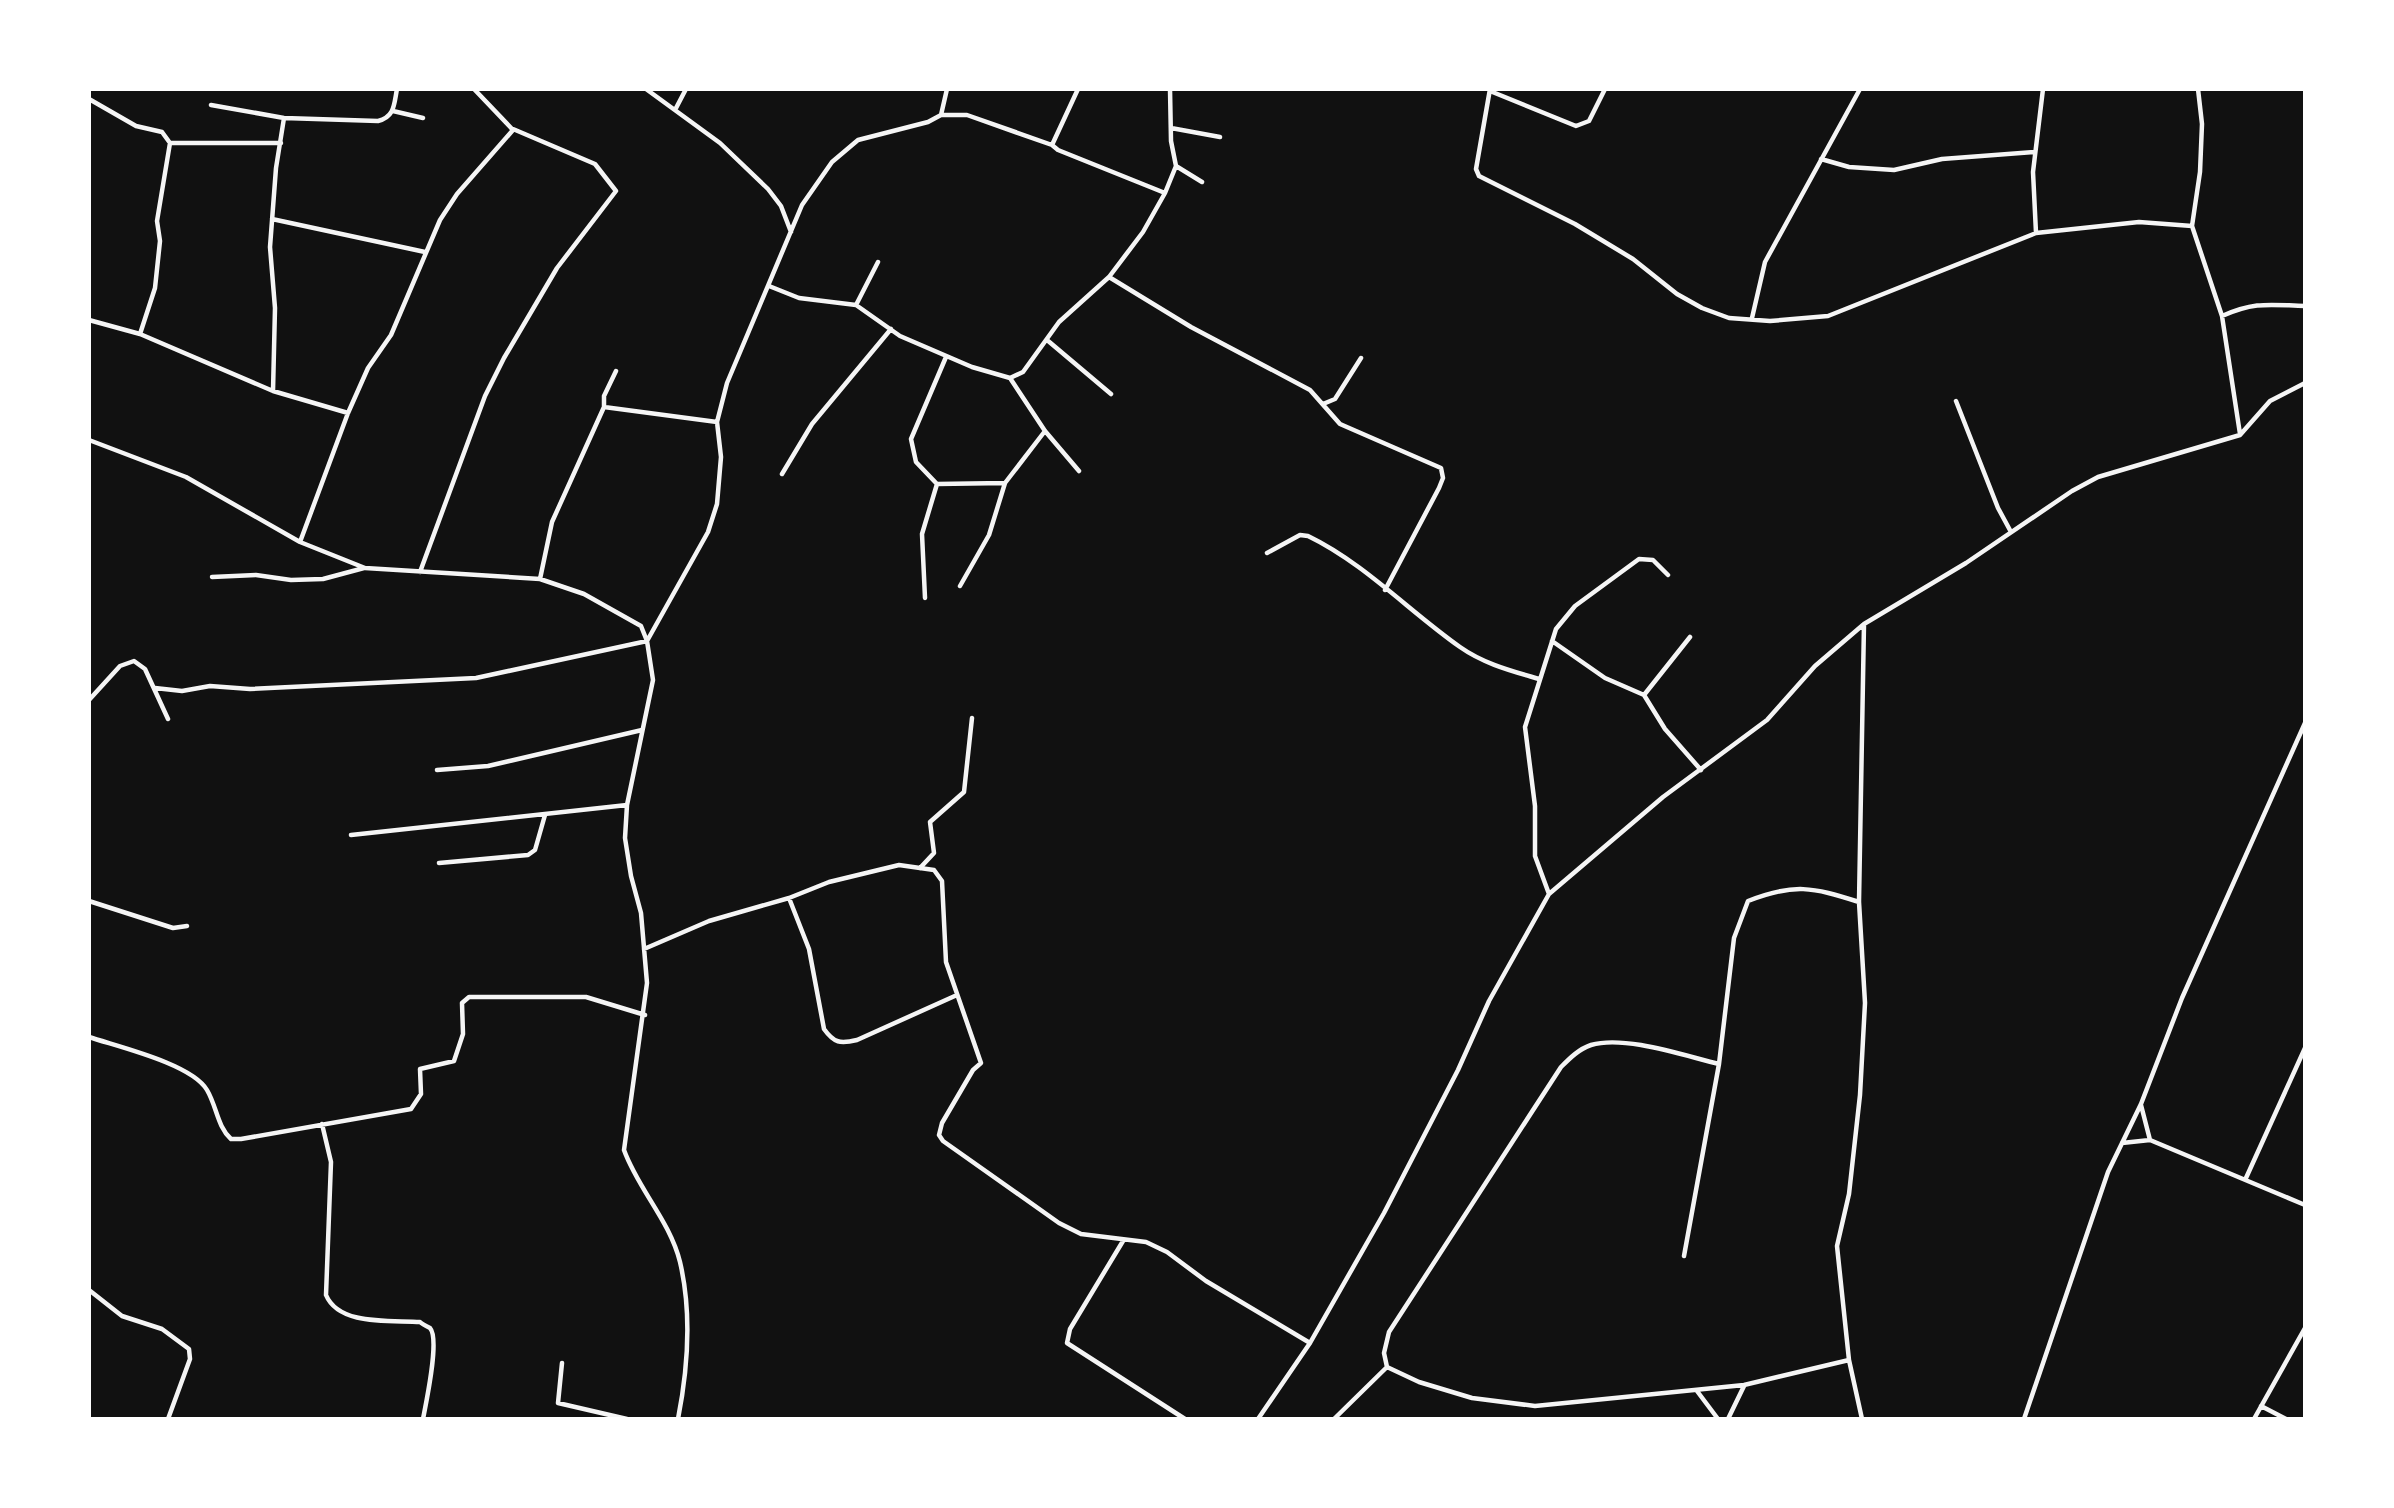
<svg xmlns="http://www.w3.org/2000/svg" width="2394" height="1508" font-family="'Archivo Narrow',sans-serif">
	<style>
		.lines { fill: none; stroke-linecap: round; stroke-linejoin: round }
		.minor { stroke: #f5f5f5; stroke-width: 4.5 }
	</style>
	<rect width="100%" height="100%" fill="#111"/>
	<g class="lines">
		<path class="minor" d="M646,89L720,143L768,189L781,206L791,232
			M1490,89L1476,169L1479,176L1575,224L1633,259L1677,294L1702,308L1729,318L1770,321L1828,316L2036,233L2139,222L2192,226
			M2198,89L2202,124L2200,172L2192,226L2222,316L2240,434
			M1490,91L1576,126L1589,121L1605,89
			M89,99L136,126L162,132L170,143
			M211,105L284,118L378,121C395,117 394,104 397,89
			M675,110L686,89
			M393,111L423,118
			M941,115H967L1052,145L1058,150L1165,193
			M1171,128L1220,137
			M170,143H281
			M1052,145L1078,89
			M1821,159L1849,167L1894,170L1942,159L2035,152
			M1176,166L1202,182
			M272,219L425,252
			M2036,233L2033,172L2043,89
			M1109,277L1191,327L1310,390L1340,424L1441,468L1443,478L1439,488L1385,590
			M769,286L799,298L856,305L900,336L972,367L1010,378L1023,372L1059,322L1109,277L1143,232L1165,193L1176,166L1171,141L1170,89
			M856,305L878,262
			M2222,316C2256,301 2270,305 2305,306
			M1752,318L1765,262L1860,89
			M89,320L140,334L273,391L348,413
			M140,334L155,288L160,241L157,221L170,143
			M1047,340L1111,394
			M1010,378L1045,431L1079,471
			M273,391L275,308L270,247L276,168L284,118
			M1956,401L1998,508L2011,532
			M1323,404L1335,399L1361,358
			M604,407L717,422
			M89,440L186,477L300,542L365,568L540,579L584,594L641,626L647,641L653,680L627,805L625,838L631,876L641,913L647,983L624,1150C638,1189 670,1221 680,1262C692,1313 688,1368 678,1419
			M782,474L812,424L891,329
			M937,484L1005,483
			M300,542L348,413L368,368L391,335L440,220L457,194L513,130L474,89
			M1267,553L1300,535L1308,536C1364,563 1410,612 1460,647C1484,664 1512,671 1539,679
			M420,572L485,396L504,358L557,268L616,191L595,164L513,129
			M212,577L256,575L291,580L323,579L364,568
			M540,579L552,522L604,407V396L616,371
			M960,586L989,535L1005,483L1045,431
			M925,598L922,534L937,484L916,462L911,439L946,357
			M1552,641L1605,678L1644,695L1665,729L1701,770
			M155,688L182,691L210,686L250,689L476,678L647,641L708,532L717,504L721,457L717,422L727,383L802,205L832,162L858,140L928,122L941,115L947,89
			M1644,695L1690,637
			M89,700L120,666L134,661L145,669L168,719
			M437,770L488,766L642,730
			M351,835L627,805
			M439,863L528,855L535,850L545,815
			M920,868L934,853L930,822L964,792L972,718
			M1549,894L1535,856V806L1525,727L1556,629L1575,606L1639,559L1653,560L1668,575
			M789,898L809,949L824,1029C834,1043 840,1044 857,1040L957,995
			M89,901L173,928L187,926
			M644,949L709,921L789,898L829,882L899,865L934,870L942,881L946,962L981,1063L973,1070L942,1123L939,1135L943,1141L1059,1223L1081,1234L1146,1242L1167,1252L1206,1281L1310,1343
			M89,1037C119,1047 192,1064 207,1090C217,1107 217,1126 231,1139H241L411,1109L421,1094L420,1069L454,1061L463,1034L462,1003L469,997H586L645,1015
			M1719,1064C1685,1056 1625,1035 1591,1045C1579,1049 1570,1058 1561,1067L1389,1332L1384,1353L1387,1367L1419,1382L1472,1398L1535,1406L1744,1385L1849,1360
			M2141,1105L2150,1140
			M322,1124L331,1162L326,1295C339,1326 390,1320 420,1322C421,1323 428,1327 430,1328C440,1339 426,1403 423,1419
			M2122,1143L2150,1140L2305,1205
			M2246,1178L2305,1048
			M1123,1241L1070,1329L1067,1343L1185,1419
			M1684,1256L1719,1064L1734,938L1748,901C1794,883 1812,887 1859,902
			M89,1290L122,1316L162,1329L189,1349L190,1359L168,1419
			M562,1363L558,1403L627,1419
			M1697,1391L1718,1419
			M2261,1406L2286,1419
			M1258,1419L1310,1343L1384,1213L1458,1070L1489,1001L1549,894L1663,797L1767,720L1815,666L1864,624L1966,563L2072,491L2098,477L2240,435L2270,401L2305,383
			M1334,1419L1387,1367
			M1728,1419L1744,1386
			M1862,1419L1849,1360L1837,1246L1849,1194L1860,1095L1865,1003L1859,902L1864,624
			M2024,1419L2108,1172L2141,1104L2182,998L2305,723
			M2254,1419L2305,1328"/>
	</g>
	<rect width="2394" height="1508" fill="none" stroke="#ffffff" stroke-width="182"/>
</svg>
